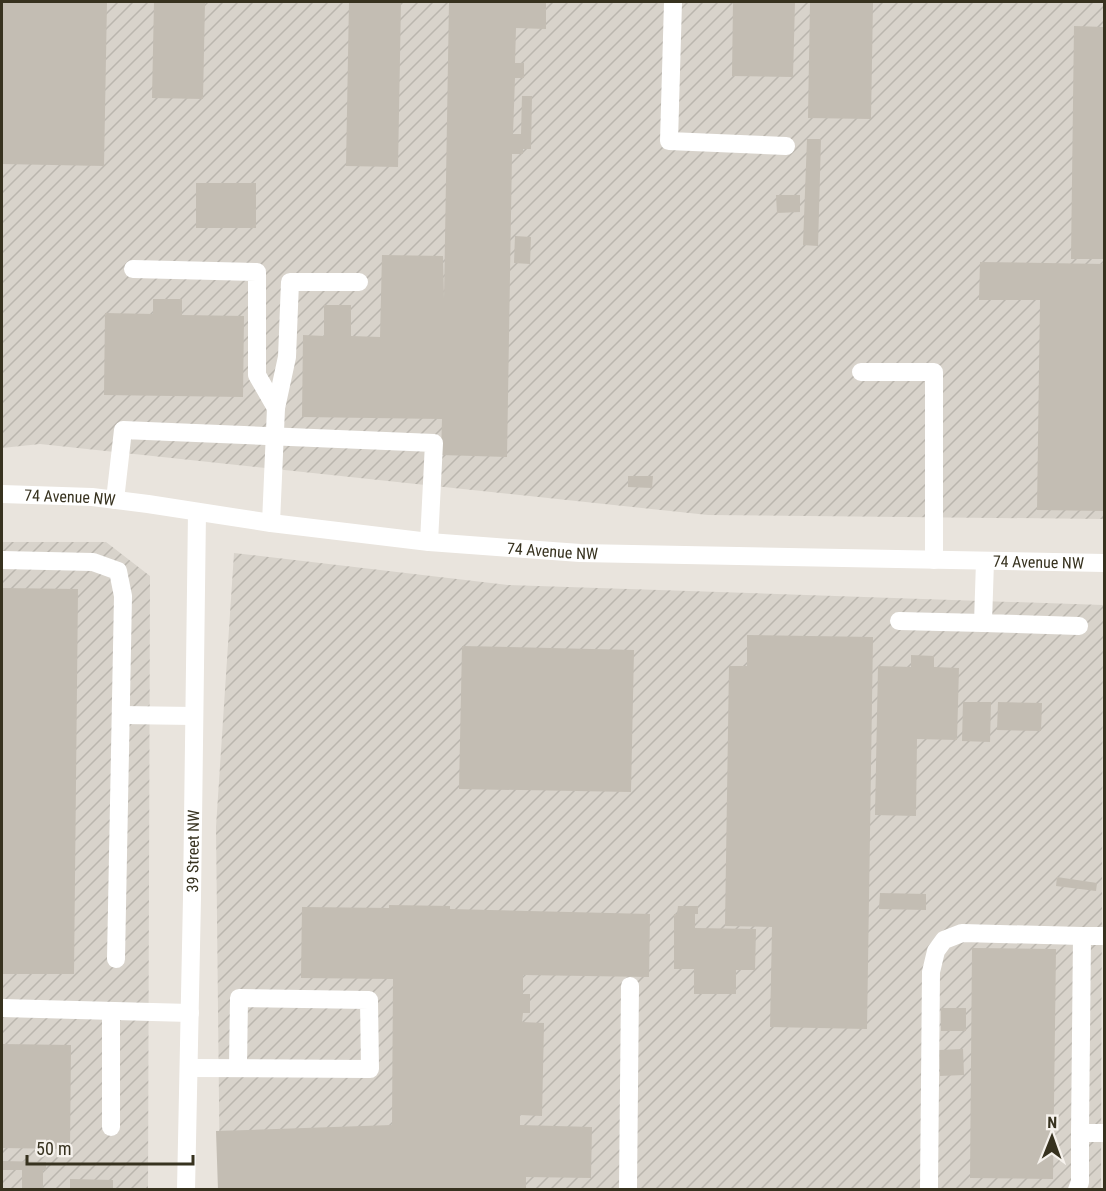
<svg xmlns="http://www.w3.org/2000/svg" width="1106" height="1191" font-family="'Roboto Condensed',sans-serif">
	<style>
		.industrial { fill: url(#industrial-furrows) }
		.building { fill: #c3bdb3 }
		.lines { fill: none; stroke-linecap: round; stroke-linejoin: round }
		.minor { stroke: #fff; stroke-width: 18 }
		.labels { text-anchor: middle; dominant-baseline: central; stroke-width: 4.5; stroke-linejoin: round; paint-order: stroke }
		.street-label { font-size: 16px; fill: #37321f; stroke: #f6f2ed }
	</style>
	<defs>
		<pattern id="industrial-furrows" width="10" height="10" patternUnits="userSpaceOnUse" patternTransform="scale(1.5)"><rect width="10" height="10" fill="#d8d3cb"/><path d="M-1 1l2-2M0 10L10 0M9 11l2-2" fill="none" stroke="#bab6ae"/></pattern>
	</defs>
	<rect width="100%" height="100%" fill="#e9e4dd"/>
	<path class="industrial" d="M2,2H1104V519L708,515L40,444L2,448Z
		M2,542H106L150,576L148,1189H2Z
		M234,553L508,585L1103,605L1101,1189L220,1190L216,827Z"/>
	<path class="building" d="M2,2H107L104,166L2,164Z
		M154,2H205L203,99L152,98Z
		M349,2H401L398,167L346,166Z
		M449,2H546V29L516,28L515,63H524V78H515L513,134H521L522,96H532L531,149H523V154H512L507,457L441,455L442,419L302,417L303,335L324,336V305H351V336L380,337L382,255L443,256L444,299Z
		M733,2H795L793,77L732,76Z
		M810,2H873L871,119L808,118Z
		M1074,26L1104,27V259H1071Z
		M807,139H821L818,246L803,245Z
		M196,183H256V228H196Z
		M776,195H800V212L777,213Z
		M515,236L531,237L530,264L514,263Z
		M980,262L1104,264V511L1037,510L1040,300H979Z
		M153,299H182V315L244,316L243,397L104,395L105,313L153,314Z
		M628,476H653L652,488L628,487Z
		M2,588L78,589L74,974H2Z
		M747,635L873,637L867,1029L770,1027L772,927L725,926L729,666H747Z
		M462,646L634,650L631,792L459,789Z
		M911,655L934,656V667L959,668L957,740L917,739L916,816L875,815L878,666L911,667Z
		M963,702H991L990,742L962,741Z
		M998,702L1042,703L1041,731L997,730Z
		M1057,877L1097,883L1096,891L1056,886Z
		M880,893L926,894V910L879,909Z
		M389,905L450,906V909L650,914L649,977L523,975V994H530V1013H523L522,1022L544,1023L542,1116L520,1115V1125L592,1127L591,1178L526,1177V1190H218L216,1131L392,1125L393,979L301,978L302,907L389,908Z
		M678,906H698V914H695V928L756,929L755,970H736V994H694V969H674V914H677Z
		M972,948L1056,949L1053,1179L970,1178Z
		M941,1008H966V1031H941Z
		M2,1044L71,1045L70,1149L2,1148Z
		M963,1049L964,1075L940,1076L939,1050Z
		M3,1161L46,1162V1170H43V1190H22V1170H3Z
		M70,1179L113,1180V1190H70Z"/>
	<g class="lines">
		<g class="minor">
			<path d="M673,2L669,141L786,146"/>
			<path d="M133,269L257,272V375L276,408"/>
			<path d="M861,372H934V560"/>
			<path id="s1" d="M2,494L92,497L148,504L271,523L429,542L580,553L1104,563"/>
			<path d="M115,500L123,430L434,443L429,542"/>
			<path d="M271,523L276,408L287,357L290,282H359"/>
			<path d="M2,560L93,562L118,571L123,596L116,959"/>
			<path d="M985,561L983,623L1079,626"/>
			<path d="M899,621L983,623"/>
			<path d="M121,715L194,716"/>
			<path d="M1104,936H1082L1080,1133H1104"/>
			<path d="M2,1008L190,1013"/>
			<path d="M189,1068L370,1069L369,1000L239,998L238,1068"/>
			<path d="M111,1127V1011"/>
			<path id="s2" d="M186,1190L192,898L197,512"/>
			<path d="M628,1190L630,986"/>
			<path d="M929,1190L931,972L936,951L944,940L962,933L1082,936"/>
			<path d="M1077,1190L1080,1182V1133"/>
		</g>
	</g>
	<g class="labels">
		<g class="street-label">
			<text stroke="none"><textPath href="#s1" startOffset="68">74 Avenue NW</textPath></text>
			<text stroke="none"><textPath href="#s1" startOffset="554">74 Avenue NW</textPath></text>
			<text stroke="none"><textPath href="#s1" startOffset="1040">74 Avenue NW</textPath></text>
			<text stroke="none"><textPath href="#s2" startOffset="339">39 Street NW</textPath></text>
		</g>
	</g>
	<rect width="1106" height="1191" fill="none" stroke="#37321f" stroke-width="6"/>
	<g transform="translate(1052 1137) rotate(1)" stroke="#f6f2ed" stroke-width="4.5" paint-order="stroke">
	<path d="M0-4.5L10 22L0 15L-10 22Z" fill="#37321f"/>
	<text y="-9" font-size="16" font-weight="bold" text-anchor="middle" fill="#37321f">N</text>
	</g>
	<path d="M27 1155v9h166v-9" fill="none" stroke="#37321f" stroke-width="3"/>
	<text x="36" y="1155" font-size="18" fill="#37321f" stroke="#f6f2ed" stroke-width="4.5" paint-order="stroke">50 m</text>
</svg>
